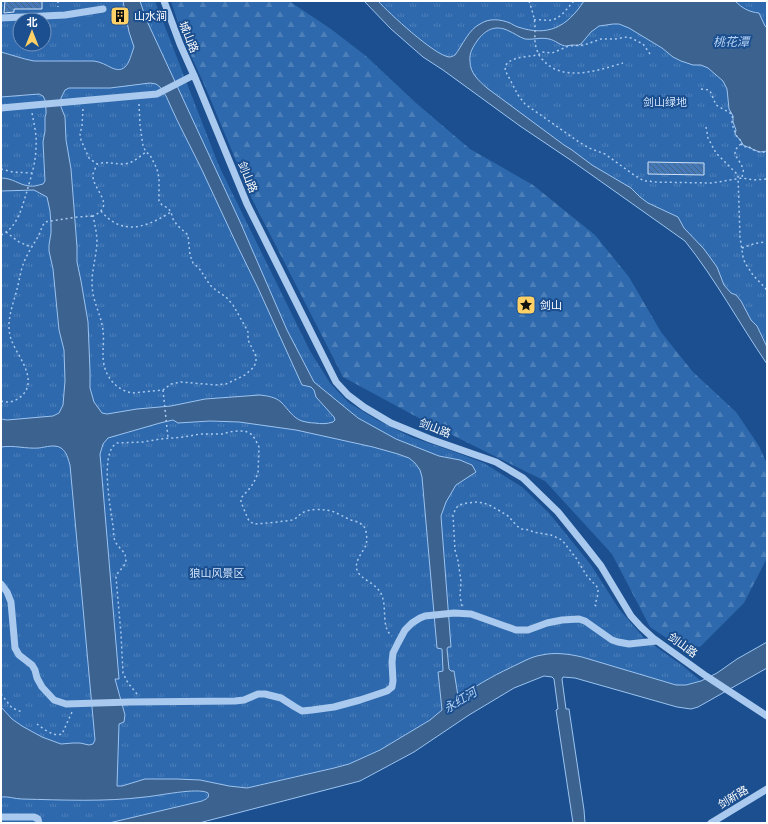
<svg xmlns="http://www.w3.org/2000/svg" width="768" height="824" font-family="Inter,'Noto Sans SC',sans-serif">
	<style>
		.grass { fill: url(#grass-tufts); fill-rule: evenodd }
		.forest { fill: url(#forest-firs) }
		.water { fill: #3c6290; stroke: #9cc4f0; fill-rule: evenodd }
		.building { fill: url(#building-back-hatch); stroke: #cfe3fa }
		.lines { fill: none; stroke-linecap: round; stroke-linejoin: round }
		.path { stroke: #a9c9ee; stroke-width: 1.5; stroke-dasharray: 2 3; stroke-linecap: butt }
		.minor { stroke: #a9c9ee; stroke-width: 7 }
		.labels { text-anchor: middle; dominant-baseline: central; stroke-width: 4; stroke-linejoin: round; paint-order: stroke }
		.poi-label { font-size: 11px; fill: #fff; stroke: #1b4f8f; text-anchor: start }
		.street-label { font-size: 11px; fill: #fff; stroke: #1b4f8f }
		.park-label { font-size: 11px; fill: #cfe3fa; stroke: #1b4f8f }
		.water-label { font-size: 12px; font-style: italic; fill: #b5d3f5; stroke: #1b4f8f }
	</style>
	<defs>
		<pattern id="grass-tufts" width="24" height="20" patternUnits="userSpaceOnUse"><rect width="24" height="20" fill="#2e69ad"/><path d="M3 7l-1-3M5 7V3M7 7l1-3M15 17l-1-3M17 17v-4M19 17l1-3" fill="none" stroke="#4d80b9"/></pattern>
		<pattern id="forest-firs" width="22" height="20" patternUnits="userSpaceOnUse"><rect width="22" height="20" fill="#2e69ad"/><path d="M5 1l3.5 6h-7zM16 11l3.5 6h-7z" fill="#4d80b9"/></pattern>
		<pattern id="building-back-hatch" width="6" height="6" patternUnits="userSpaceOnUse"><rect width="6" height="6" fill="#4478b7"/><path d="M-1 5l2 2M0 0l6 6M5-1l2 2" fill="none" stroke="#486282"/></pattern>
	</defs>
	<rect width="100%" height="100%" fill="#1b4f8f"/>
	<path class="grass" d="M1,1H155L219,166L310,351L330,383L349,403L377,420L411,437L452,451L484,463L522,487L549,513L591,565L619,609L645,639L683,666L701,681L686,685H676L582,657L572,655L553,654L540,655L483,682L472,688L430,720L412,731L380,750L349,764L247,788L200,802L109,823H1ZM20,20H44V44H20Z
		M364,1H767V364C739,323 716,280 685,241L572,161L520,126L443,70L423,57L391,29Z"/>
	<path class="forest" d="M171,1H289L331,29L366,56L416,103L470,149L533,185L595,235L629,277L661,332L693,372L736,412L759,446L767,464V554L766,560L744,603L700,647L677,645L650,627L612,554L545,481L428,423L343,377L252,199L204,84L183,38Z"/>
	<path class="water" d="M123,1H140L146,19L241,224L287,330L314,382L358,418L396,439L439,456L460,460L467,463L472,465L476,472L456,485L446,502L441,516L451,647H448L447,649L449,669L451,671H454L458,696H462C479,683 499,673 518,664C526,660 534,656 542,655C555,652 569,654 582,657L676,685H686L701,681L717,673L737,659L767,642V668L698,707L691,709L677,707L575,678L563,677L562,679L566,709H569L584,810L585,823H573L556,710L558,709L554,679L552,677L544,676L514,688L469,715L414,752L360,781L199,823H109L202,801C206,799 210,798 208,793C198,787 158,796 145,797C104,802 63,800 22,799C15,799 8,796 1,797V707L12,719L22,726L42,737L61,744L73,743H80L89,745L93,744L95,740L70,465C68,459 67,452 61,448C55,444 46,447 39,448C26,449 14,445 1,447V419L7,420L53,416L59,413L63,405L65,381L64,350L59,330L53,269L49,251V245L51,233V224L50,211L47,197L34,190L1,191V178C13,178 19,185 29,186C34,187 38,185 43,184L45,181L43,142L45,131V117L46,114V110L45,100L43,96L39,94L1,97V52C12,55 23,59 34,61H94C101,62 106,65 112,68C128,75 130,57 134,47L129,32ZM150,83L156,84L160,87L166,96L177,120L201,168L236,243L258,288L302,385L311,387L314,390L316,397L334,417L335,420L333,422C327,424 321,424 315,423C310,423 306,422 302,421C293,418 288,409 281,402C275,397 268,396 260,395L205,399L171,406L137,409L107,414L102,413L94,402L90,388V371L88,322L81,281L77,262V247L71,169L66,140L65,117L61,107V98L65,90L69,88H110ZM173,420L178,423L210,421L239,422L296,430L373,447L398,454L409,458L415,463L420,470L422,477L437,648L442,649L443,671L438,672L442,710L430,720L380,750L349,764L334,768L247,788L229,786L200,780L177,779H145L122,786H117L119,724L124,722L125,715L115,679H119L100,454L103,444L108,438L160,423Z
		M364,1H378C389,13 434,55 449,57C451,57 453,56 455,55C462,46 469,29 480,24C489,18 500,19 510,23C512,24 515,26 518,27C548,37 567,27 584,1H735C742,8 749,12 759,13L765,26L767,28V151L760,152L757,151L743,145L741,141L735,134L736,130L733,122V116L729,109L727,89L723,81L708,68L701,65H693L681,61L673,57L662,48L629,28L619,24H613L599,26L591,32L581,44C577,46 576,45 572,45C570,45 568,46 566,46C561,46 555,40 549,39C541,37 533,40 525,39C519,37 514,33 509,31C495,24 485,30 477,41C473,47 469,53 470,61C470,73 478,80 487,88L564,145L572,150L592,165L631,188L640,197L648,203L678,217L684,228L704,249L717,267L724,285L731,293L736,295L741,301L751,320L757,326L767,347V364C739,323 716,280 685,241L572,161L520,126L443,70L423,57L391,29Z"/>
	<path class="building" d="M5,1H42V9H14V12L4,13Z
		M122,8L124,23L118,24L115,9Z
		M648,162L704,163V175L648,174Z"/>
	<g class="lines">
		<path class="path" d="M58,1V7
			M529,1C532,10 535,19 535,28C535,35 534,43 537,50C538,54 540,57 543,60C563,83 599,70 623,63
			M534,20C540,19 546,21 551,20C562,18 567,8 574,1
			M650,54L648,51L643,44L631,38L627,37L615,39H601L584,45L569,46L552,53L542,52L538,55L517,58L508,62L506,65L505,70L518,95L525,104L579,142L589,148L605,154L634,175L644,181H650L652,182L712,183L742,178L754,180L767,179
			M701,89L709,90L711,93L716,105L732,114C733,117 732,119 732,122C732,127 735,129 735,134L741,141L742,145L744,147L748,146C754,151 759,153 767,152
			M139,104L140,125L143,146L146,152L150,155L157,169L159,178V201L162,205L168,208L171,212L173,219L177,225L188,235L190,255L193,263L199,268L210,285L217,291L226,297L233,305L246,328L248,332V340L256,356V361L254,367L245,375L226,384L216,385L181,382L171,384L163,390L132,393C113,389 103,373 103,355C103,347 104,338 103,330C101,314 92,301 92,283C92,270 96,257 97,243C97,234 95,225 93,216C118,205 91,189 93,174C94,171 96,167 97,164C108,161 113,164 123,164C132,164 139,157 146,152
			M83,109L82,126L80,134L81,140L89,158L97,164
			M706,127L708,138L716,153L738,175L740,237L743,257L745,263L753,275L767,290
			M741,144C728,154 740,158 743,169C744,172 742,175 742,178
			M1,169L13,172L32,173
			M101,211C105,216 110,220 115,223C134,233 155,222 171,212
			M6,232L19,242L31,247
			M1,235C18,227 22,207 27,191C31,177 36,162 36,147C37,135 34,124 32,113
			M742,248C750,245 758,242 767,242
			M163,390L168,438
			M1,401C4,402 7,402 10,402C19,400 27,393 28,384C30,369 16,353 11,339C5,321 14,303 18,285C20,277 21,269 24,262C28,252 34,244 39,235C41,230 42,226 45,222L77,217L93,216
			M462,606L460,596L461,581L458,561L455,550L453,515L456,508L459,505L467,503L477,502L484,503L491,506L500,511L508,516L517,526L522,529L530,530L533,532L551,535L562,540L576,558L587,576L598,588V594L595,605L598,608
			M1,694L12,708L22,712
			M137,694L128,683L123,673L121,634L116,577C118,570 126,567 126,559C125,550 118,548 115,541C113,536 114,531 113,526C111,510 99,452 117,443L143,442L160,439L184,437L200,434H223L229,432L238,431H245L251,434L255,439L259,447L258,473L255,480L251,487L241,498V502L248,519L250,522L255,524C267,523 280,522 292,520C297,519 299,514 304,512C310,509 319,509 325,510C334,510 343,517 351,520C358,522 365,524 366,532C367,536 367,541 366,545C363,552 354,561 357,570C360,580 378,583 382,596C387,608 381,628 392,636
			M37,724C44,729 53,737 62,734L72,712"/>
		<path class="minor" d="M164,1L180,44L196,80L247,204L336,382L348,395L364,407L391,423L430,439L496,462L523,478L558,512L583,543L601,566L631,616L641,627L653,638L706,676L767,716
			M1,18L65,15L103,9
			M1,108L157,94L194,75
			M1,584L7,592L11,602L15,648L19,655L32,665L35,670L37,678L42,687L54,700L66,704L130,702L235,701L244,700L258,694H265L281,698L295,707L302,711L312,710L334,707L360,700L387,691L392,687L393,681L392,662L393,653L398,643L405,630L412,623L420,618L425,616L454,613L471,614L516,630H528L547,623L562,620L579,619L585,621L612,640L618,642L629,644L657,641
			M1,817H34L38,819L39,823
			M711,823L767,789"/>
	</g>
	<defs>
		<symbol id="building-square" viewBox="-11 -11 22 22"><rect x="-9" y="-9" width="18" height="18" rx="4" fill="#ffd166" stroke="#1b4f8f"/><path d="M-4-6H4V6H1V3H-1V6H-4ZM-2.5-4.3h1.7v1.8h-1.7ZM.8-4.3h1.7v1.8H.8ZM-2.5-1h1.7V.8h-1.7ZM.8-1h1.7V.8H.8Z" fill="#111"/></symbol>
		<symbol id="sight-square" viewBox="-11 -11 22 22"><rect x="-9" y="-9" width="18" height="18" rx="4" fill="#ffd166" stroke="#1b4f8f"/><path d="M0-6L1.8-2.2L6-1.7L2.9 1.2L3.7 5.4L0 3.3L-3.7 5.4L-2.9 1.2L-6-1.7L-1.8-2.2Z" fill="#111"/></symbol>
	</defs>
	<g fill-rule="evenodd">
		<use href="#building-square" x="109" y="5" width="22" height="22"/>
		<use href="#sight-square" x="515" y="294" width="22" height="22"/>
	</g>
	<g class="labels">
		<g class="poi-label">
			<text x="134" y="16">山水涧</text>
			<text x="540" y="305">剑山</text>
		</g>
		<g class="street-label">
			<text transform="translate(189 37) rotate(68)">城山路</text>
			<text transform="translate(248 177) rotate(68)">剑山路</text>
			<text transform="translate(435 428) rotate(21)">剑山路</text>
			<text transform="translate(683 645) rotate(36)">剑山路</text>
			<text transform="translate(733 797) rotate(-31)">剑新路</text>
		</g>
		<g class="park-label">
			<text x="665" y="102">剑山绿地</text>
			<text x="217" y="573">狼山风景区</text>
		</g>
		<g class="water-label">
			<text x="731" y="41">桃花潭</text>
			<text transform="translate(460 700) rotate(-32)">永红河</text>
		</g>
	</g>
	<rect width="768" height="824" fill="none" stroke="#ffffff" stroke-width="4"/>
	<g transform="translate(32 32)"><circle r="19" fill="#1b4f8f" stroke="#7695bc"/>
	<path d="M0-3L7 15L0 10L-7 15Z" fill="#ffd166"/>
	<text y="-6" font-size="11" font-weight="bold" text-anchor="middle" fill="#ffffff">北</text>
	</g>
</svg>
